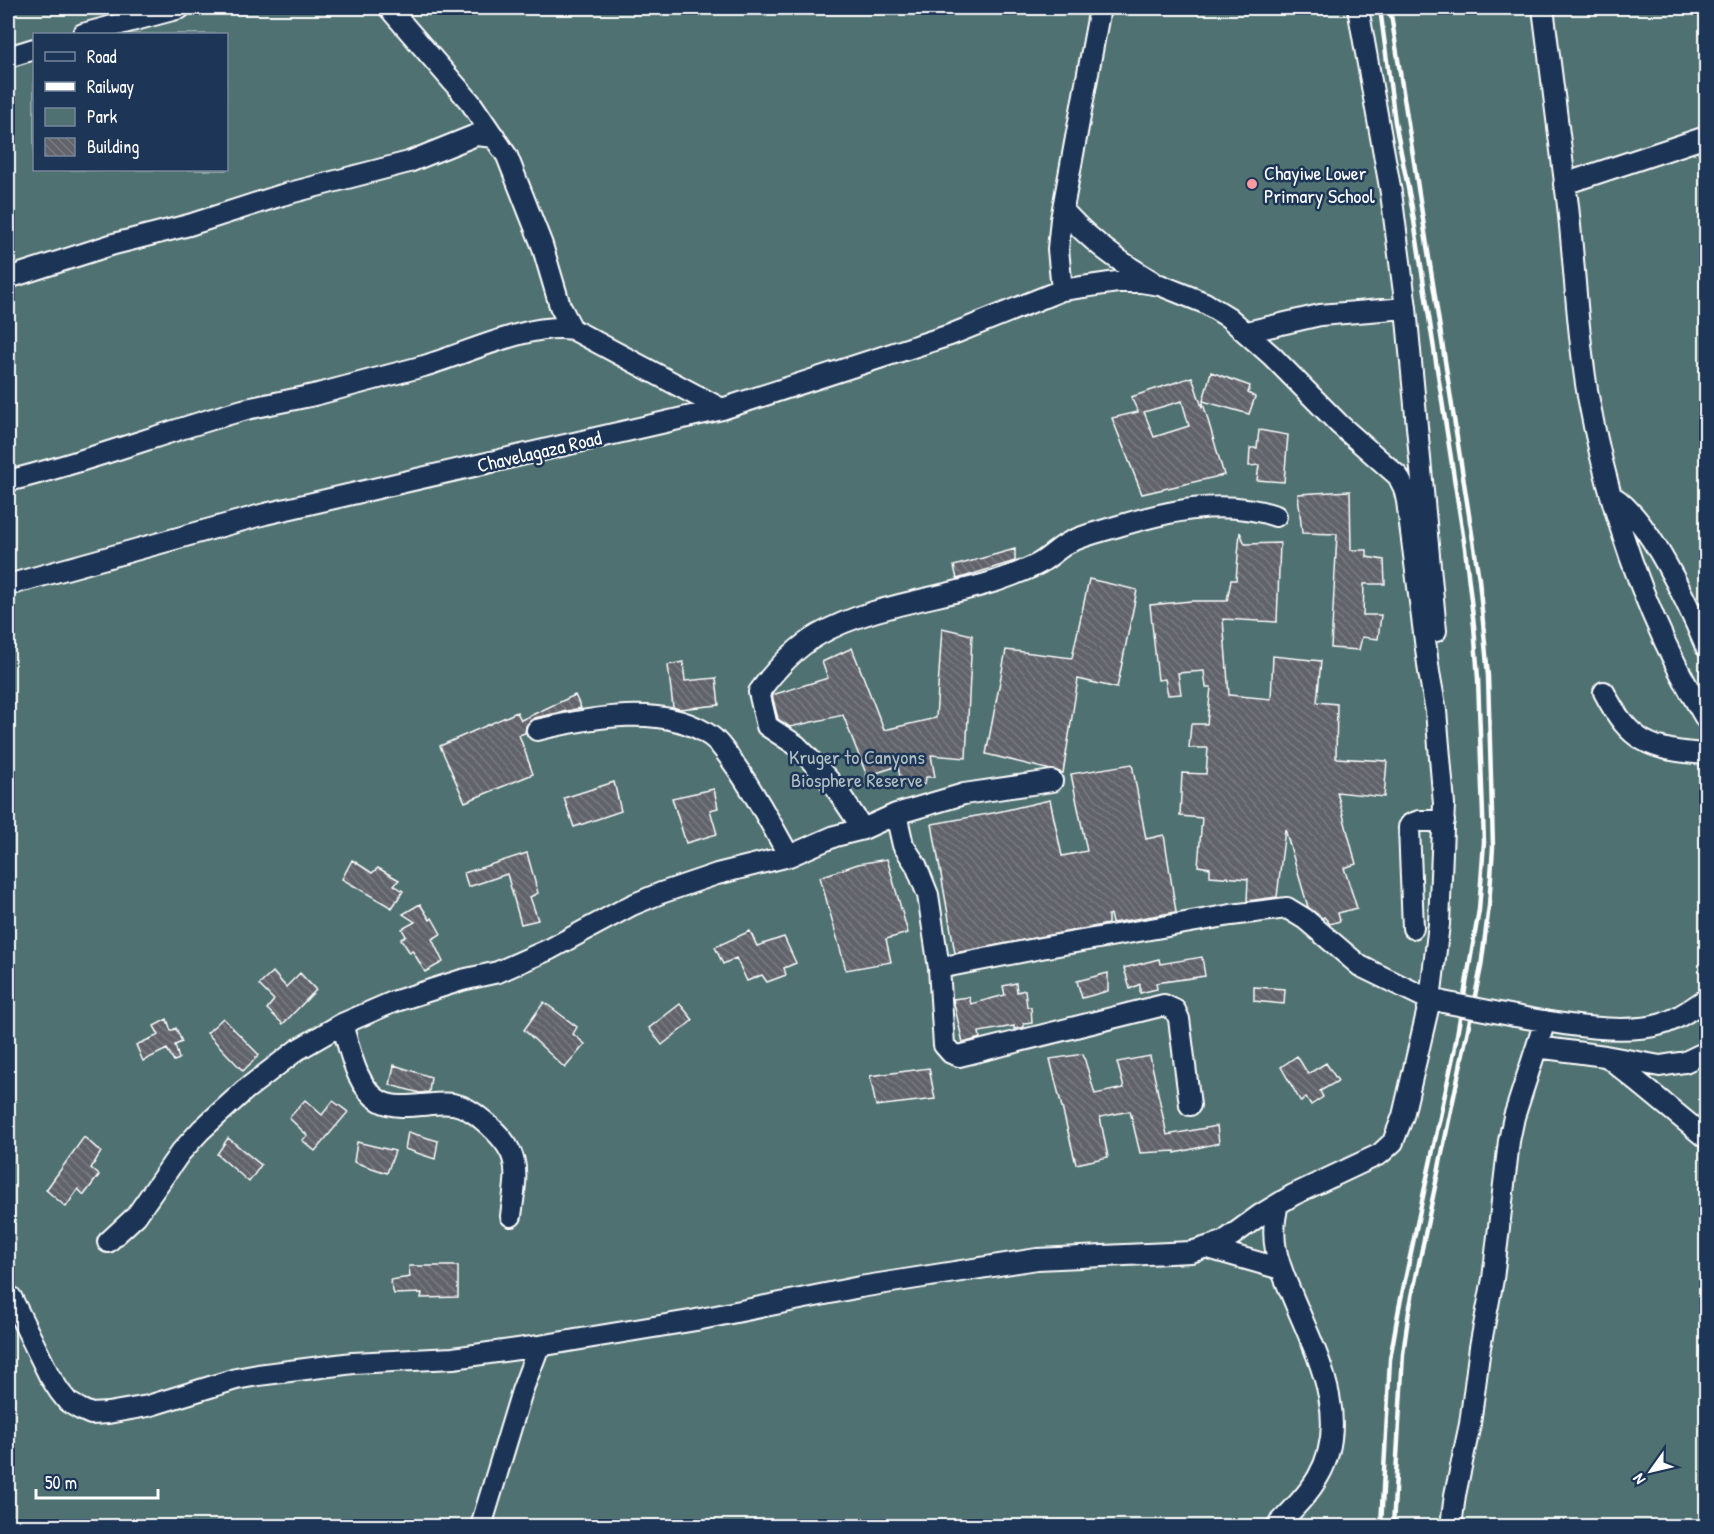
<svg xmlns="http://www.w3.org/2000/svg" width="1714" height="1534" font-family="'Patrick Hand',sans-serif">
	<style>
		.park { fill: #4f7171; stroke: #a7b8b8; stroke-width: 1.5; fill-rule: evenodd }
		.building { fill: url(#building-back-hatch); stroke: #fff; stroke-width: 1.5; fill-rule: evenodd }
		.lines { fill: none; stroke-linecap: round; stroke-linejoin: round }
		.minor-casing { stroke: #fff; stroke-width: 24 }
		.minor { stroke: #1d3557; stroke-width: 20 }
		.rail { stroke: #fff; stroke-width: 4.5 }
		.minor-bridge-casing { stroke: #fff; stroke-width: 24; stroke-linecap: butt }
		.minor-bridge { stroke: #1d3557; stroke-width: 20 }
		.poi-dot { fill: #ff9aa2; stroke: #1d3557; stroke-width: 2 }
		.labels { text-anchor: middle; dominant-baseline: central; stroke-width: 5; stroke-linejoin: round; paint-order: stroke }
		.poi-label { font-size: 20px; fill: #fff; stroke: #1d3557; text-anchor: start }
		.street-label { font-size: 20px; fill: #fff; stroke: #1d3557 }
		.park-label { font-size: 20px; fill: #b0bfbf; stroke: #1d3557 }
	</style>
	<defs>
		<pattern id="building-back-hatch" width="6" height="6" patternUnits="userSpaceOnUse" patternTransform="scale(1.5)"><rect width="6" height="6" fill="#61646b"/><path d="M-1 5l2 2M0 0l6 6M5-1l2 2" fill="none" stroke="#797b81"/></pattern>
	</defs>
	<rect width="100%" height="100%" fill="#2b3e5b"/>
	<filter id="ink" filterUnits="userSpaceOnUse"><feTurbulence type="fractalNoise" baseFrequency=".0167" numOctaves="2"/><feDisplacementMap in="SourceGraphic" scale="12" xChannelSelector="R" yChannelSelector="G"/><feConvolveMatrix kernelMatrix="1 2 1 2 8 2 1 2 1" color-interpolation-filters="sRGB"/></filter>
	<g filter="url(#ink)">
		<path class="park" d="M8,8H1706V1526H8ZM34,34H226V170H34Z"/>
		<path class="building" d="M1211,372L1250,386L1248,393L1255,397L1249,414L1203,401Z
			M1192,377L1202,407L1203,403L1224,475L1142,494L1112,418L1138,412L1131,397ZM1182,401L1189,426L1154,437L1144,412Z
			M1259,430L1288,435L1284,482L1257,480L1259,465L1249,466L1250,448H1257Z
			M1350,491L1351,550H1367V557L1384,560L1385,584H1364L1363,615H1381L1378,639L1362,637L1359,650L1331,648L1337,534L1302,533L1298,494Z
			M1240,532L1245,544L1280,543L1277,622L1223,619L1229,695L1271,699L1273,656L1321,661L1317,702L1337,704L1336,758L1387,761L1384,797L1337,792L1356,864L1344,868L1357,908L1338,913L1340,921L1330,924L1324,917L1322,918L1308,907L1285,829L1277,897L1247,901L1248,879L1210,876V868L1198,866L1202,818L1180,816L1182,773L1206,774L1208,748H1189L1191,724H1207L1211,687H1206L1204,671L1178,673L1181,694L1168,695L1165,679L1158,680L1150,605L1191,601H1227L1231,580H1236Z
			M1015,549V561L957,579L954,566Z
			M1089,579L1137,590L1117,688L1078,679L1063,773L986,754L1006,650L1072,658Z
			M942,628L972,635L966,758L931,755L935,777H926L925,784L912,787V781L901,782L898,766L867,776L843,715L790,727L778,719L772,695L828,678L822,662L852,648L884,730L936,718Z
			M683,662L685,681L716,678L719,705L679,709L673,707L668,665Z
			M575,695L581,708L534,718L526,726L525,733L519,735L533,774L465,802L440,746L517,712L521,720Z
			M1132,764L1146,839L1164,835L1176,912L1112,923L1110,914L1108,915V924L955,953L932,824L993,813L1050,800L1062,856L1087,851L1071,774Z
			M614,782L621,811L574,827L564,798Z
			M714,789L718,808L710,810L717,834L686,843L672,798Z
			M527,853L538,893L530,897L538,920L521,924L507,874L468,887L464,873Z
			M887,859L908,933L886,939L891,962L846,970L820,877L858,864Z
			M352,860L372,873L378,868L399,880L394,885L403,891L392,908L342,879Z
			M420,904L430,920L432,918L441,934L432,939L443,962L425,972L412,950L410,953L401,939L406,936L402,929L415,922L403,914Z
			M750,931L757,946L784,937L796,963L784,968L786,975L767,982L762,975L747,981L736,958L723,964L715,947Z
			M1202,957L1205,976L1156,983L1157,989L1140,993V984L1130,989L1124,968L1159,959L1160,964Z
			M273,972L286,987L300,973L316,990L283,1024L267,1009L274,1000L259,985Z
			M1108,973V991L1082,998L1077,981Z
			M1016,983L1017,992L1025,990L1027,1007H1031L1032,1023L1024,1024V1027L1014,1029V1026L979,1032L980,1038L963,1043L953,999L969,997L971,1004L1005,995L1003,986Z
			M1254,987L1285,989L1284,1004L1254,1001Z
			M544,1002L577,1027L573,1034L585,1044L565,1068L524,1030Z
			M680,1004L693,1020L662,1045L649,1028Z
			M223,1018L259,1055L243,1071L207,1033Z
			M167,1019L171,1031L176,1028L182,1042L175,1045L179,1059L174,1061L167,1049L143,1061L136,1045L159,1035L154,1026Z
			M1083,1054L1095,1094L1124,1088L1117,1062L1150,1056L1167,1135L1217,1126L1219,1143L1175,1153V1151L1140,1153L1130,1111L1100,1117L1108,1157L1076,1164L1050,1059Z
			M1297,1056L1308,1074L1326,1063L1338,1081L1320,1091L1323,1097L1311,1105L1306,1097L1301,1102L1281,1067Z
			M394,1065L431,1077L429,1092L420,1093L390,1085Z
			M929,1068L935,1099L876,1106L870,1076Z
			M305,1100L322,1115L333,1101L348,1112L315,1151L302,1140L308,1136L289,1118Z
			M408,1132L438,1141L435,1159L405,1149Z
			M84,1137L101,1152L91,1168L99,1175L84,1195L78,1189L66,1207L46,1190Z
			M228,1138L261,1165L249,1182L217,1154Z
			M357,1142L395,1151L387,1173L354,1162Z
			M409,1266H458V1297L421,1298L422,1293L394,1294L390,1280L410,1277Z"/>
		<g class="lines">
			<defs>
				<path id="minor" d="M389,8L471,103L507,156L542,245L560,306L572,329
					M1358,8L1391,193L1406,308L1436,631
					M1543,8C1551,74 1560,140 1568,206C1575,269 1577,333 1588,396C1609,509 1646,620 1706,719
					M83,34L180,8
					M8,57L34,49
					M1564,184L1706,137
					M1063,210C1089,240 1118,261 1152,281
					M8,278L114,244L189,225L282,195L409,162L476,135L495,137
					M1062,290L1058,249L1061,219L1100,8
					M1247,332L1320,315L1406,308
					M8,481C87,462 164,432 243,410C268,404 293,400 318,394C353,385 389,375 424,366C465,354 531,322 572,329L722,409
					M1612,496C1649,518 1689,606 1706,647
					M8,585L265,514L722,409L950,335L1062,290L1117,282H1141L1160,285L1205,303L1228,317L1272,356L1340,425L1398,476L1404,488L1407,501L1429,672L1436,711L1444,804L1439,924L1430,1000L1403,1116L1393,1142L1380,1154L1293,1195L1260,1215L1223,1242L1191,1252L1037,1259L860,1287L696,1320L539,1346L453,1358L353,1363L258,1375L236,1379L148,1406L108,1413L91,1414L80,1409L68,1402L60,1392L49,1375L11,1297L8,1298
					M1604,692C1630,743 1650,750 1706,754
					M537,730C588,718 666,702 712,737C720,743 726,753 732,761C754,791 771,824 789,856
					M896,814L964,794L1052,781
					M863,829L835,787L807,756L796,745L767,726L759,692C775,670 794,649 818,635C870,605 938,599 996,581C1010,576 1025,571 1038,564C1049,558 1057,549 1068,543C1083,535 1099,532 1115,527C1168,511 1222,498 1276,516
					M1413,928L1409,827L1411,824L1419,821H1444
					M939,968L1041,948L1231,915L1287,908L1305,919L1360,966L1430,1000L1440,1001
					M1515,1016C1555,1023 1622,1036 1662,1024C1678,1019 1693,1008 1706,999
					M342,1024C350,1049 355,1086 380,1101C399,1112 432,1101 453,1104C465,1106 476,1114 484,1121C523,1154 517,1169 511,1216
					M1537,1047L1605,1056L1660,1066L1685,1062L1706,1052
					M1609,1058L1706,1138
					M108,1242L136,1216L180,1153L201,1130L245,1090L297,1050L342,1024L393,1002L462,980L498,972L550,949L632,905L661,893L717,874L789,856L835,836L863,829L896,814L903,845L916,865L928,895L939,968L944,1045L951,1053L959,1056L1164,1005L1175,1010L1179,1019L1190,1105
					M1208,1248L1281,1269
					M481,1526L522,1391L539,1346
					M1277,1526C1291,1511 1308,1495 1318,1477C1353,1417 1314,1350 1291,1293C1277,1261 1269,1239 1278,1204
					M1451,1526L1455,1495L1470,1424L1480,1347L1493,1279L1509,1141L1514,1117L1545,1021"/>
			</defs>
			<use href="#minor" class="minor-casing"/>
			<use href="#minor" class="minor"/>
			<path class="rail" d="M1380,8L1395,122L1412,208L1465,548L1474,626L1478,679L1484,842L1479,910L1454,1052L1399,1308L1390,1359L1381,1526
				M1390,8L1479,579L1488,676L1493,847L1489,906L1481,967L1409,1311L1403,1354L1393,1526"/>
			<defs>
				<path id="minor-bridge" d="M1443,1002L1515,1016"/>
			</defs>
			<use href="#minor-bridge" class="minor-bridge-casing"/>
			<use href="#minor-bridge" class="minor-bridge"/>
		</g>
	</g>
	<circle class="poi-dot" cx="1252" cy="184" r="6"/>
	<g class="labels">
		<g class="poi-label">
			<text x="1264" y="172">Chayiwe Lower<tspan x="1264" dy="23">Primary School</tspan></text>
		</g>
		<g class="street-label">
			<text transform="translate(539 451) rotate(-13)">Chavelagaza Road</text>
		</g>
		<g class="park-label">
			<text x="857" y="756">Kruger to Canyons<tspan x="857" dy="23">Biosphere Reserve</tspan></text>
		</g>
	</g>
	<rect width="1714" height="1534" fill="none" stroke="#1d3557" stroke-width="30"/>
	<rect x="15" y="15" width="1684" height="1504" fill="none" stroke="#fff" stroke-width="2" filter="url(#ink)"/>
	<rect x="33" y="33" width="195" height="138" fill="#1d3557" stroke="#77869a" stroke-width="1.5"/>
	<rect x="45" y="52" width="30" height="9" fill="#1d3557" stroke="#77869a" stroke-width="1.5"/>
	<text x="87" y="63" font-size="18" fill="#ffffff">Road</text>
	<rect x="45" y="82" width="30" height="9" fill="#ffffff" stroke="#77869a" stroke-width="1.5"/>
	<text x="87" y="93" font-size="18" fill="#ffffff">Railway</text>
	<rect x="45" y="108" width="30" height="18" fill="#4f7171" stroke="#77869a" stroke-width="1.5"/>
	<text x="87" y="123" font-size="18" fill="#ffffff">Park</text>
	<rect x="45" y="138" width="30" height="18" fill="url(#building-back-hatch)" stroke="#77869a" stroke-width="1.5"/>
	<text x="87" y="153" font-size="18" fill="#ffffff">Building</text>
	<g transform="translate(1651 1471) rotate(236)" stroke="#1d3557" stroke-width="4.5" paint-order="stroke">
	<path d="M0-4.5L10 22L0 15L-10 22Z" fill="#ffffff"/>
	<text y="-9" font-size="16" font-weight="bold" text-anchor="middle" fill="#ffffff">N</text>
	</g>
	<path d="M36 1489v9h122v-9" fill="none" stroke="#ffffff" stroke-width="3"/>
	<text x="45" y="1489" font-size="18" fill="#ffffff" stroke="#1d3557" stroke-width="4.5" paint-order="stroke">50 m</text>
</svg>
